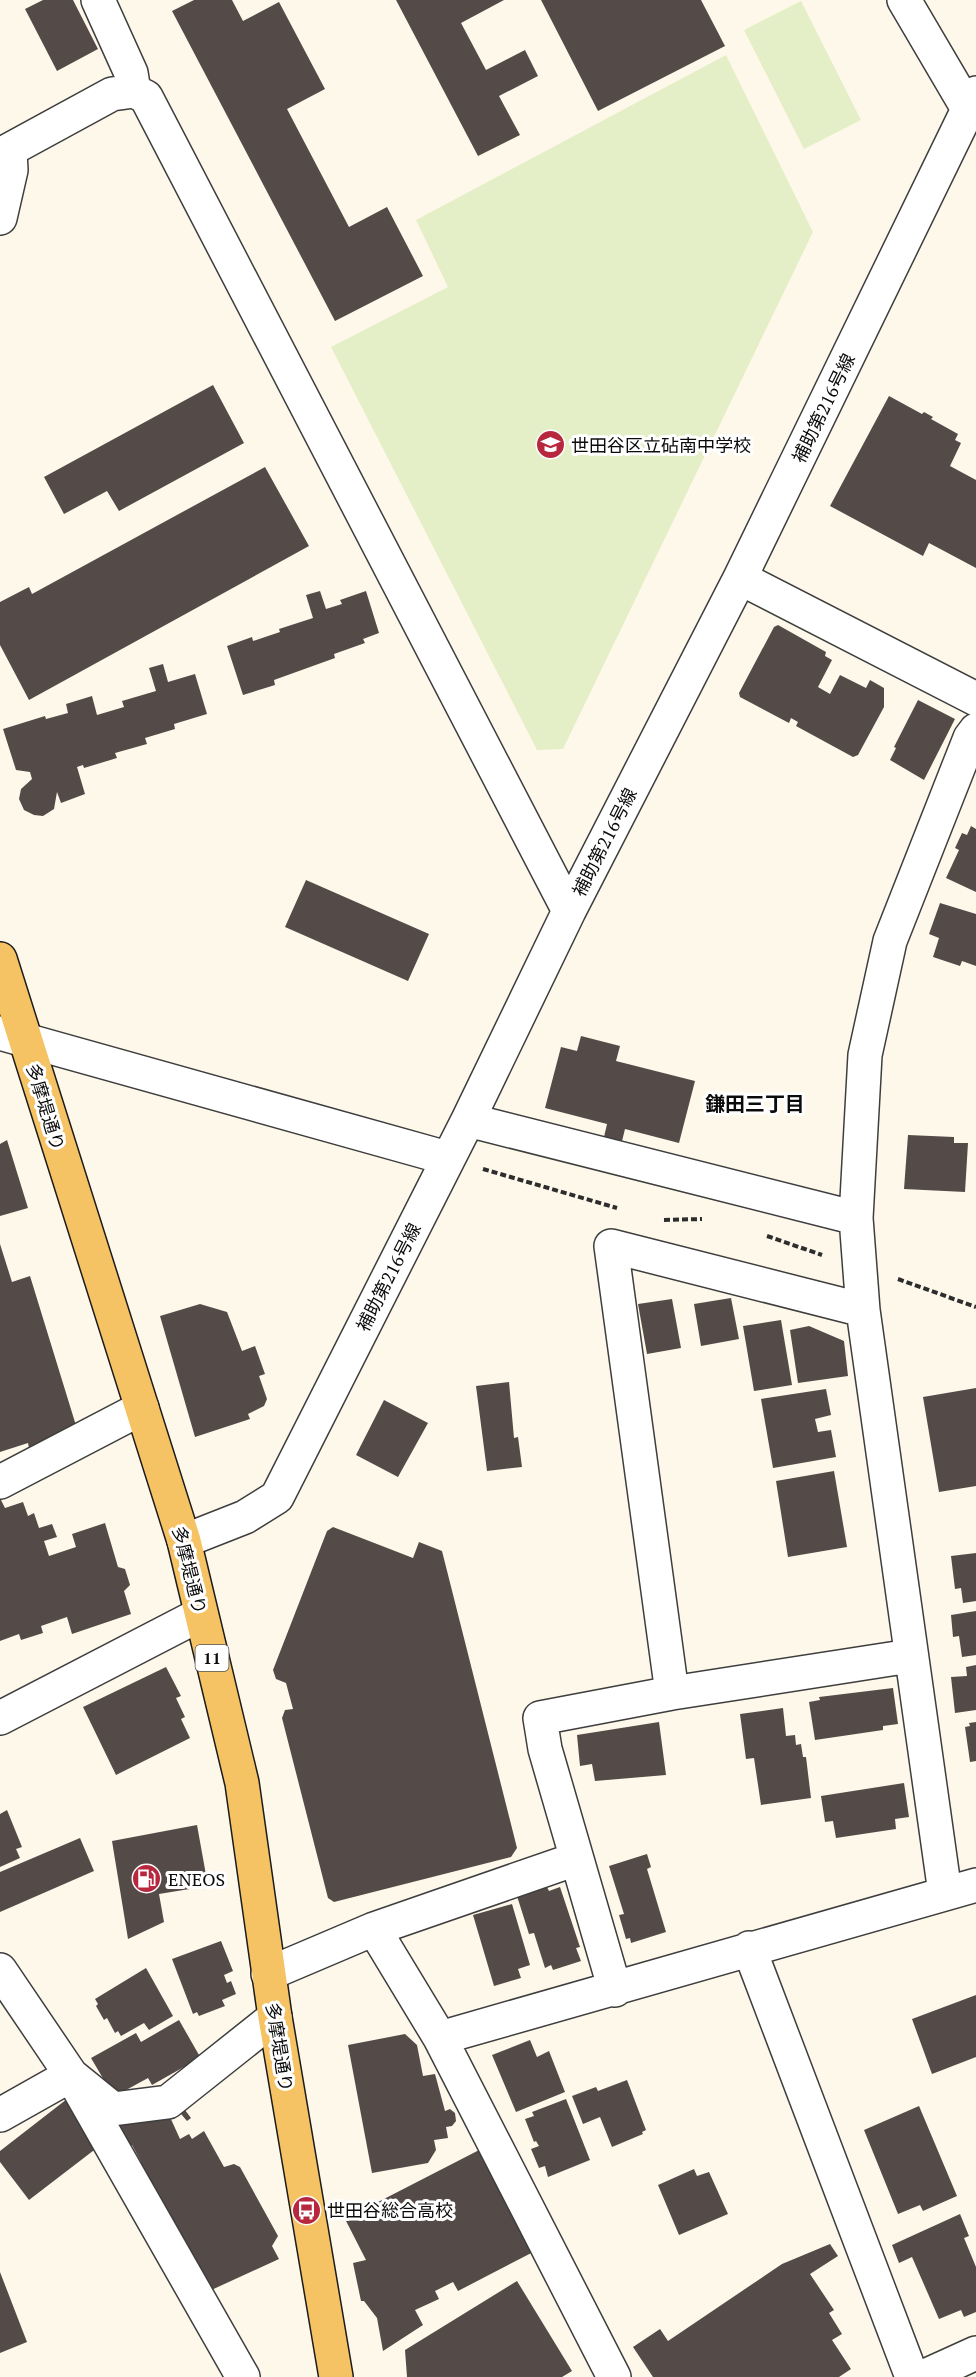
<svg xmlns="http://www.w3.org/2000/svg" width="976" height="2377" font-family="'PT Serif','Noto Sans JP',serif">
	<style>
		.pitch { fill: #e5efc7 }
		.building { fill: #544b48 }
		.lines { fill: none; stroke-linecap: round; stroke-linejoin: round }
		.minor-casing { stroke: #3e3e3e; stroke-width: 36 }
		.major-casing { stroke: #1c1c1c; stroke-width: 36 }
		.path { stroke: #2d2d2d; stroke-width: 4; stroke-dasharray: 6 3; stroke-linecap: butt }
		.minor { stroke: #fff; stroke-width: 33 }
		.major { stroke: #f5c264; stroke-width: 33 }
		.labels { text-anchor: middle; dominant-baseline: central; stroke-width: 6; stroke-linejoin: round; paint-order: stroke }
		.shield { fill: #fff; stroke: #545454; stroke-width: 1.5 }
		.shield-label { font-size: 16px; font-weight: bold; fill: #0b0b0b }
		.street-label { font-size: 18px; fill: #0b0b0b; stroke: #fff }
		.poi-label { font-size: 18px; fill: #0b0b0b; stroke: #fff; text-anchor: start }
		.neighbourhood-label { font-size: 20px; font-weight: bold; fill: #0b0b0b; stroke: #fff }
	</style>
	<rect width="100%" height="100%" fill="#fef8ea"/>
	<path class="pitch" d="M801,1L861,120L804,149L744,30Z
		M726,55L813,232L563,749L537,750L331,347L448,287L416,220Z"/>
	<path class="building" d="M43,0H73L98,49L57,71L25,9Z
		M194,0H232L243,21L279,2L325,89L287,109L349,227L387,207L423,276L335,321L172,11Z
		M396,0H504L461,23L486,70L525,50L538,76L499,96L520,135L478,156Z
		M541,0H701L725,46L598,111Z
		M213,385L244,443L119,511L107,491L64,514L44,477Z
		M889,396L922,414L924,412L933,417L931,419L958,434L955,440L961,443L950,466L976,480V568L929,543L923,556L830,506Z
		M265,467L309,546L29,700L0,645V602L29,587L32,594Z
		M320,591L326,609L342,604L340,600L366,591L379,633L363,639L365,643L334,654L335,658L274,680L275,685L243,695L227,646L252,637L253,641L280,632L279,629L313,618L306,595Z
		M778,625L826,652L825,656L832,660L818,687L830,694L840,675L866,688L870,680L884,688V707L858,755L853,757L796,726L798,722L791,718L789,723L740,697L739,693L774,627Z
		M163,664L168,682L195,674L207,714L174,724L175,729L145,738L147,744L115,753L117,758L84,768L83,765L77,767L85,794L61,803L57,792L54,809L43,816L34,815L24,810L19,799L21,789L32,779L30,772L16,770L3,729L45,716L46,719L68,713L66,704L92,696L97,715L124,707L122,701L156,691L149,668Z
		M918,700L955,719L924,780L890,760L896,748L894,747Z
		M971,826L976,829V892L946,878L959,850L955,848L962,833L967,835Z
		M306,880L429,934L408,981L285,927Z
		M940,903L976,914V966L962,961L960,966L933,957L939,938L929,934Z
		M581,1036L620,1046L616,1061L695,1081L679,1143L625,1129L622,1141L604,1137L607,1124L545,1108L561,1047L577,1051Z
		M908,1135L954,1137V1143H968L965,1192L904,1189Z
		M7,1140L28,1208L0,1216V1144Z
		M0,1244L12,1282L30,1276L78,1432L31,1458L28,1443L0,1452Z
		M731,1298L739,1339L701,1346L694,1304Z
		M672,1299L681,1348L647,1354L638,1304Z
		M200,1304L227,1312L242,1351L255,1346L265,1374L259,1376L267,1399L264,1406L248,1414L250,1419L195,1437L160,1316Z
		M781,1320L792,1385L754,1391L743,1326Z
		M809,1326L844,1341L848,1376L798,1383L790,1330Z
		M509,1382L514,1438L518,1437L522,1467L487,1471L476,1386Z
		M976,1388V1486L939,1492L923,1397Z
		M826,1389L831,1415L815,1419L818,1432L831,1430L836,1457L773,1468L761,1399Z
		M384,1400L428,1423L398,1477L356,1455Z
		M834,1471L847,1547L788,1557L776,1481Z
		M0,1498L5,1508L23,1502L28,1516L34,1513L39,1528L52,1524L57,1537L44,1541L49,1556L76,1547L72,1534L105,1523L118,1567L125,1569L130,1585L124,1591L131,1614L72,1634L67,1617L41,1626L43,1633L21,1640L19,1634L0,1641Z
		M333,1527L413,1558L419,1542L442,1551L517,1848L511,1857L334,1902L328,1898L282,1718L285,1710L293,1709L286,1683L276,1679L273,1670L327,1531Z
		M976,1553V1601L963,1603L961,1588L955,1589L951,1556Z
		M976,1611V1655L962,1657L959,1636L953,1637L951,1615Z
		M976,1665V1710L955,1713L951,1677L967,1676L966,1667Z
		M166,1667L181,1696L176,1698L185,1717L181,1719L190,1738L116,1775L83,1707Z
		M893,1688L898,1724L883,1726V1730L815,1740L809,1702L820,1700L819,1697Z
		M783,1708L786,1736L795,1735L796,1745L801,1744L803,1757H806L811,1798L761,1805L754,1758L746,1759L740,1714Z
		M659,1722L666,1775L595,1781L592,1764L580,1766L577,1735Z
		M976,1722V1761L970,1762L965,1727L970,1726L969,1723Z
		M904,1783L909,1817L895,1819L896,1829L836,1838L833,1821L825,1822L821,1796Z
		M7,1810L22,1847L16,1849L20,1858L0,1867V1814Z
		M197,1825L208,1886L159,1894L164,1922L128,1939L112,1841Z
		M80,1838L94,1871L0,1912V1872Z
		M647,1854L651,1867L647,1869L666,1932L631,1943L630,1938L626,1939L619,1915L624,1914L609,1866Z
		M547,1887L549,1891L560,1887L580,1947L576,1948L581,1961L553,1970L551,1965L545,1968L534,1933L529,1934L517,1896Z
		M512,1904L530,1965L518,1969L521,1978L494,1986L473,1915Z
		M221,1941L233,1971L224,1975L227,1983L231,1981L236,1994L222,2000L225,2006L199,2016L197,2012L193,2014L172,1959Z
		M146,1968L173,2016L149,2030L144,2023L121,2036L118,2031L115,2033L107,2018L104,2020L96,2006L98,2004L95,1999Z
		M976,1995V2057L932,2074L912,2019Z
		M179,2020L199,2055L198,2059L152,2085L148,2078L117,2095L111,2092L91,2058L136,2033L141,2042Z
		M405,2034L417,2045L423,2076L435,2074L445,2111L450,2109L455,2113L456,2121L452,2126L446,2127L448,2138L434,2140L436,2150L428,2163L372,2173L348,2045Z
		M530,2040L537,2057L549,2051L565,2092L516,2112L492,2055Z
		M627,2080L646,2130L642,2132L643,2134L612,2147L600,2117L583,2124L572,2096L596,2087L598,2091Z
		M176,2098L191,2118L187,2121L176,2108L170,2117L180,2139L189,2134L192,2139L204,2131L224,2167L234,2164L240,2167L278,2236L272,2246L279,2259L207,2292L136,2165L141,2162L132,2145L126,2148L109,2115Z
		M67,2099L102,2144L29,2200L0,2162V2151Z
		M566,2099L590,2160L548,2177L545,2166L539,2168L531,2149L539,2146L536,2141L534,2142L525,2119L534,2116L532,2112Z
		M919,2106L957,2196L923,2211L920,2205L898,2214L864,2130Z
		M487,2146L539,2249L458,2291L453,2282L435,2291L439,2299L415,2310L423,2325L383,2351L377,2318L364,2301H361L353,2263L366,2260L345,2219Z
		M694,2169L697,2176L709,2172L728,2214L679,2235L658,2185Z
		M960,2214L969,2236L964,2238L976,2267V2312L964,2317L961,2310L939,2319L912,2257L899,2263L892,2245Z
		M830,2244L838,2256L810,2274L834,2310L829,2313L842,2334L832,2340L851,2369L839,2377H653L633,2347L660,2329L668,2341L782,2264Z
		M0,2272L27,2342L0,2353Z
		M517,2281L572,2371L562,2377H407L405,2350Z"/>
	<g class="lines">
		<defs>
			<path id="minor" d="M98,0L131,73L134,91L146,97L569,911
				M904,0L968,109
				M0,155L112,94L134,91
				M0,218L11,170L10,152
				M740,578L976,699
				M0,1033L447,1158
				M468,1120L856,1218
				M0,1482L142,1408
				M184,1541L245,1517L277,1497L468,1120L569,911L740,578L976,93
				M672,1693L611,1246L863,1310
				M0,1718L201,1614
				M945,1893L863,1310L856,1218L865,1055L890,941L970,738L976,730
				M374,1929L440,2038L614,2377
				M749,1948L912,2377
				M0,1970L71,2075L243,2377
				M268,1974L374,1929L576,1859
				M615,1990L545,1749L540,1718L672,1693L910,1656
				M440,2038L976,1885
				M0,2115L71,2075L113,2109L168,2102L275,2017
				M923,2377L976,2353"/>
			<path id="major" d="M0,959L184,1541L242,1783L275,2017L336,2377"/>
		</defs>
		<use href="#minor" class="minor-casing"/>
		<use href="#major" class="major-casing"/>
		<path class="path" d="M483,1169L617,1208
			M664,1220L702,1219
			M767,1236L822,1255
			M898,1279L976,1307"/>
		<use href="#minor" class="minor"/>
		<use href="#major" class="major"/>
	</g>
	<defs>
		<symbol id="school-disc" viewBox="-11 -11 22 22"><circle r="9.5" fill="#b7283e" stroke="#fff"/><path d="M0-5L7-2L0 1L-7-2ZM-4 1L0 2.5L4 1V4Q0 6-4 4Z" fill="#fff"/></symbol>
		<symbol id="fuel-disc" viewBox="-11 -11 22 22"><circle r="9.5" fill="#b7283e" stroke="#fff"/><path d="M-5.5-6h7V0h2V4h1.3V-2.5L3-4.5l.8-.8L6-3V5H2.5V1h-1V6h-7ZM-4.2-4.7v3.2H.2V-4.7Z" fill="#fff"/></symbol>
		<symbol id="bus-disc" viewBox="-11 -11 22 22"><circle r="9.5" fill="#b7283e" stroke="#fff"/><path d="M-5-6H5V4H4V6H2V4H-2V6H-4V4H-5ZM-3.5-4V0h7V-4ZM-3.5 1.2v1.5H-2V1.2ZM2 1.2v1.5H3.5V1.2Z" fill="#fff"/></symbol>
	</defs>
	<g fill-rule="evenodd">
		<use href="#school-disc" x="534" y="428" width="33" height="33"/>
		<use href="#fuel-disc" x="130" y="1862" width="33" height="33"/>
		<use href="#bus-disc" x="290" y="2194" width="33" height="33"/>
	</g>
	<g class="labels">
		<rect class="shield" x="195.5" y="1645" width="33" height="26" rx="4.5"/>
		<g class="shield-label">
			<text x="212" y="1658">11</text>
		</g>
		<g class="street-label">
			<text transform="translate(823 408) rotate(-64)">補助第216号線</text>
			<text transform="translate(604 842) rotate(-63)">補助第216号線</text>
			<text transform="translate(46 1107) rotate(73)">多摩堤通り</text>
			<text transform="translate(388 1277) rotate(-63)">補助第216号線</text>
			<text transform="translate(190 1570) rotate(76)">多摩堤通り</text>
			<text transform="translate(280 2047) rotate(81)">多摩堤通り</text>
		</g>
		<g class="poi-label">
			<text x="571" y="445">世田谷区立砧南中学校</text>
			<text x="168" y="1879">ENEOS</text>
			<text x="327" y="2210">世田谷総合高校</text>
		</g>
		<g class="neighbourhood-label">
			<text x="755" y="1103">鎌田三丁目</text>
		</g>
	</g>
</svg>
